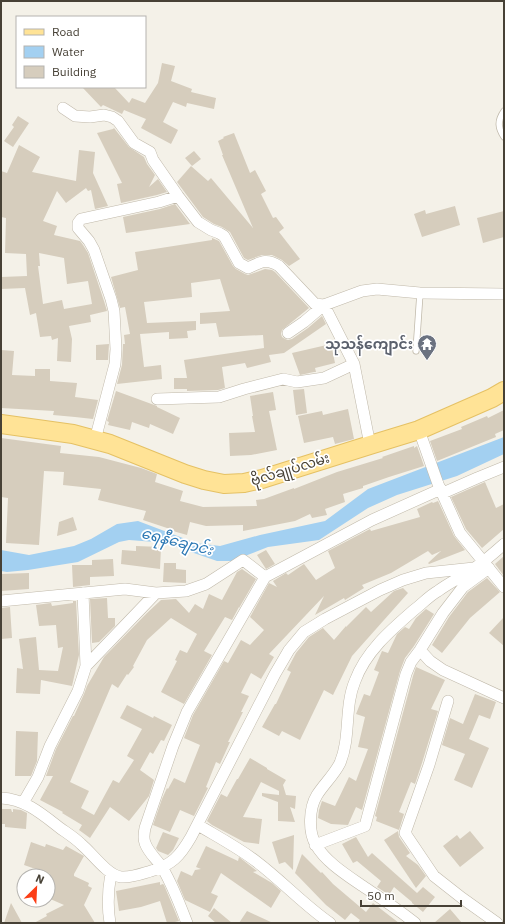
<svg xmlns="http://www.w3.org/2000/svg" width="505" height="924" font-family="'IBM Plex Sans','Noto Sans Myanmar',sans-serif">
	<style>
		.water { fill: #a3d0f1 }
		.building { fill: #d6cdbd; fill-rule: evenodd }
		.lines { fill: none; stroke-linecap: round; stroke-linejoin: round }
		.service-casing { stroke: #c0b9aa; stroke-width: 7 }
		.minor-casing { stroke: #c0b9aa; stroke-width: 12 }
		.primary-casing { stroke: #e5c164; stroke-width: 20 }
		.service { stroke: #fff; stroke-width: 5.5 }
		.minor { stroke: #fff; stroke-width: 11 }
		.primary { stroke: #ffe396; stroke-width: 18 }
		.labels { text-anchor: middle; dominant-baseline: central; stroke-width: 3.5; stroke-linejoin: round; paint-order: stroke }
		.worship-label { font-size: 14px; font-weight: bold; fill: #5b616d; stroke: #fff; text-anchor: end }
		.street-label { font-size: 14px; fill: #474136; stroke: #fff }
		.water-label { font-size: 15px; font-style: italic; fill: #2d79b5; stroke: #fff }
	</style>
	<rect width="100%" height="100%" fill="#f4f1e8"/>
	<path class="water" d="M504,437V454L457,476L397,495L368,508L319,540L268,547L232,561H217L168,544L155,542L129,540L119,542L78,562L28,570L7,572L1,571V550L29,555L74,546L91,539L117,524L138,521L196,543L220,546L260,535L325,521L368,489Z"/>
	<path class="building" d="M162,63L175,66L171,81L192,89L191,92L216,98L214,109L187,103L186,107L173,102L163,122L178,130L171,144L141,128L146,119L124,110L122,114L103,105L101,107L82,87H114L129,103L132,98L145,103L158,83Z
		M18,116L29,123L13,147L4,141L14,127L12,125Z
		M114,128L129,147L144,157L147,164L155,175L149,187L158,179L167,192L157,195L121,203L117,184L122,183L97,133L113,129Z
		M234,133L250,173L255,170L266,191L261,194L273,218L276,217L284,228L279,232L300,259L289,266L282,260L272,255H262L248,260L244,258L230,232L222,227L214,224L203,217L177,182L191,166L208,181L211,178L253,228L222,155H223L218,141L224,138L223,137Z
		M19,145L40,157L32,172L76,181L79,150L95,152L93,173L108,206L95,209L91,190L88,191L86,188L66,203L57,191L43,221L57,226L54,235L80,241L83,245L88,253L104,301L107,311L90,315L91,322L69,326L72,339L71,362L57,361L58,338L52,340L51,336L40,337L36,313L30,315L25,288L1,289V277L27,276L26,254L5,253L6,218L1,217V171L7,173ZM39,253L64,258L67,284L88,281L92,304L64,309L62,300L43,304L38,266H40Z
		M194,151L201,159L192,166L185,158Z
		M175,204L190,224L126,233L123,217L160,209Z
		M455,206L460,225L422,237L414,214L425,210L426,214Z
		M504,211V237L483,243L477,218Z
		M212,238L219,241L233,266L236,269L245,274L248,275L265,269L272,270L275,272L309,308L282,330L281,334L282,337L285,339L288,340L292,339L308,328L322,316L326,324L284,353L269,355L271,362L247,368L245,363L222,367L225,388L218,390L187,391V389H174V378H187L184,360L264,348L263,335L219,337L216,323L200,324V313L230,311L220,279L191,283L192,297L144,302L147,323L196,321V330L187,331L188,338L169,339V332L140,334L144,367L161,365L162,379L117,384L122,365L123,344H125L124,335L130,334L125,307L120,308L111,277L138,270L135,252L212,240Z
		M109,344L108,360H96V345Z
		M331,344L335,363L315,368L316,372H314L300,375L292,353Z
		M1,350L14,351L12,375L35,376V369H50V381L77,383L75,397L98,400L93,419L75,417L53,415L54,411L1,408Z
		M304,389L307,413L296,415L293,390Z
		M116,391L157,406V407L180,418L173,434L150,424L149,428L132,422L130,430L108,425L109,422L107,421Z
		M273,392L276,410L269,411L277,450L251,455L230,456L229,433L255,432L252,416H253L250,396Z
		M348,409L354,439L335,444L333,437L304,443L298,416L322,411L323,415Z
		M504,410V430L495,434L496,437L437,461L430,441L462,429L461,427L487,416L488,418Z
		M1,438L61,446L60,453L99,457L141,468L157,474L155,482L183,491L180,501L203,507L257,506L256,500L264,499L294,488V489L337,472L383,458L382,457L414,446V448L417,446L424,466L389,477L363,486V488L343,494L345,502L325,509L327,515L312,518L310,514L295,521L243,531V525L206,526L190,522L187,535L173,531V530L143,520L146,511L98,500L101,489L63,485L64,472L44,471L39,545L6,543L8,498L1,497Z
		M485,482L496,508L504,504V529L482,548L466,529L451,497Z
		M438,501L454,536L465,550L429,564L428,563L441,551L432,555L428,551L391,573L362,585L364,588L345,600L344,598L315,615L324,596L269,654L274,657L261,679L251,673L241,693L249,696L241,712H243L228,742H230L220,764L216,762L206,787L208,788L194,816L180,810L170,832L153,825L162,799L167,788L168,789L174,778L185,783L200,745L184,738L193,715L224,661L228,663L241,640L250,645L264,630L250,617L269,583L277,587L273,581L286,573L288,575L304,564L316,580L335,568L328,551L370,529L371,531L420,517L417,509L432,502L433,503Z
		M73,517L77,530L57,536L59,522Z
		M136,546L161,547L160,569L121,564L122,550L136,551Z
		M266,550L275,564L266,569L257,555Z
		M504,556V576L495,564Z
		M113,559L114,576L90,577V585L73,587L72,565H92V560Z
		M164,563H176V569L186,570V583L163,582Z
		M242,569L256,579L239,608V607L232,620L225,617L204,651L212,655L184,704L161,692L177,661L175,660L180,650L187,653L197,634L171,618L147,640L133,666L134,667L128,675L127,674L118,688L112,684L70,782L89,791L81,808L94,815L113,780L119,783L134,760L127,756L142,729L120,718L127,705L153,718L154,716L172,725L164,741L161,740L153,754L150,752L140,770L154,780L149,796L129,821L110,807L90,838L79,830L82,825L62,813L63,812L40,800L53,776H46L56,749L73,716H74L84,694L87,686L104,657L147,613L161,600L176,599L189,613L195,604L203,609L209,594L222,600L237,572Z
		M29,573V589L1,591V574Z
		M487,578L500,592L470,618L442,653L432,645L449,617L468,592Z
		M403,588L408,593L352,656L333,695L324,690L300,740L282,731L279,736L262,727L275,704H276L291,672L287,670L296,653L309,637L323,628L334,640L346,626V627L366,607L371,612L394,591Z
		M107,598L108,618H115V626L99,642L92,643L90,599Z
		M73,601H76L79,655L72,686L41,680L40,694L16,693L17,668L23,669L19,639L36,637L39,670L58,671L63,647L58,648L56,625L39,626L36,605L51,603L52,606L73,603Z
		M10,607L12,638L1,639V608Z
		M426,609L434,614L414,646L405,658L400,671L362,810L356,807L348,825L331,824L318,818L319,810L322,801L335,806L349,777L356,781L368,749L358,747L365,717L356,714L364,694L370,696L379,672L374,670L382,651L388,653L397,634L405,627L409,629L416,618Z
		M504,617V646L489,633Z
		M416,667L445,680L431,709L438,711L422,763L415,784L411,782L399,812L404,814L399,830L376,821L377,817L375,816L413,676Z
		M475,694L496,702L490,719L479,715L469,739L489,748L472,788L454,780L465,754L442,745L450,718L463,724Z
		M16,731L38,732L37,761L31,776H15Z
		M250,758L267,768V769L286,780L283,785L286,795L296,796L295,809L290,807L295,822L278,821V802L262,796V793L279,795V791L261,782L243,817L262,819L259,844L244,842L212,825L207,821L221,794L227,797L237,779H238Z
		M1,809H11L12,812H13V809L21,810L27,813L26,829L5,827V824H1Z
		M398,831L399,837L410,853L406,856L418,865L426,876L416,888L384,840Z
		M470,831L484,848L460,867L443,846L457,835L460,839Z
		M163,832L179,838L173,850L168,855L158,851L156,848Z
		M294,835L293,870L285,862L279,864L272,842Z
		M356,837L368,857L372,853L417,893L423,887L435,897L423,912L412,903V902L394,887L389,895L377,887L381,881L357,861L353,863L342,844Z
		M31,842L45,847L46,844L63,850L66,846L84,856L74,874V876L89,883L88,886L92,888L84,905L95,923H34L47,916L46,914L64,905L48,898V878L50,874L24,865Z
		M206,846L238,861L239,857L257,871L253,872L272,883L281,891L271,908L221,873L211,893L218,896L210,912L185,900L177,881L181,871L192,876L195,870L201,869L196,867Z
		M302,854L321,873L322,872L333,884L366,912L373,903L399,923H358L360,920L351,913L345,920L326,905L295,873Z
		M160,882V885L163,884L164,885L179,921L171,923H167L160,901L141,907L119,911L116,891Z
		M11,903L22,923H4Z
		M214,908L232,923H216L208,916Z
		M450,909L462,923H434Z
		M247,911L273,923H239Z"/>
	<g class="lines">
		<defs>
			<path id="service" d="M504,111C497,121 498,128 504,137
				M416,351L420,293"/>
			<path id="minor" d="M63,108L75,116L90,117L104,115L112,117L118,121L134,143L150,152L153,160L178,196L198,222L211,230L219,233L224,236L239,263L248,268C261,262 266,258 279,266L315,304L324,305L354,364L370,445
				M288,333L304,322L324,305L362,291L377,289L420,293L504,294
				M157,399L219,397L244,389L283,379L297,382L324,378L354,364
				M419,430L438,484L460,533L504,587
				M95,440L115,364L116,349L114,311L111,299L94,250L89,241L78,228V223L81,219L159,202L178,196
				M443,493L477,478L504,467
				M1,601L125,589L156,593L186,591L206,584L243,560L265,577
				M420,650L430,661L443,670L504,698
				M86,666L156,593
				M448,701L429,765L405,833L434,876L462,898L497,923
				M1,798C25,799 42,814 60,828C67,833 75,838 81,844C92,853 107,875 121,877C131,878 141,874 151,871C172,865 180,856 191,837L275,674L289,650L304,632L325,619L380,590L403,580L426,573L474,568
				M23,803L38,777L50,746L78,691L86,666L83,593
				M198,825C218,837 239,848 257,862C282,881 304,905 330,923
				M315,845L365,826L406,674L411,662L420,650L443,613L463,587L489,568
				M110,923C107,906 108,890 111,873
				M187,923C180,905 173,886 163,869C158,860 149,854 145,843C143,838 144,833 145,828L173,746L187,712L265,577L372,520L441,489
				M415,923C398,909 379,897 361,885C345,874 325,861 316,845C308,832 309,808 317,795C324,784 334,775 340,763C351,737 344,707 355,681C366,651 391,630 414,610C422,604 429,596 438,591C450,582 464,576 476,567C486,560 495,552 504,544"/>
			<path id="primary" d="M1,424L73,434L110,444L185,474L204,480L224,484L244,483L262,479L370,445L419,430L492,398L504,391"/>
		</defs>
		<use href="#service" class="service-casing"/>
		<use href="#minor" class="minor-casing"/>
		<use href="#primary" class="primary-casing"/>
		<use href="#service" class="service"/>
		<use href="#minor" class="minor"/>
		<use href="#primary" class="primary"/>
	</g>
	<defs>
		<symbol id="temple-pin" viewBox="-11 -11 22 30"><path d="M0 17L-7.5 6A9.5 9.5 0 1 1 7.5 6Z" fill="#6b7280" stroke="#fff"/><path d="M0-6L5-2H3V0L6.5 2.5H4V6H1.5V3h-3V6H-4V2.5H-6.5L-3 0V-2H-5Z" fill="#fff"/></symbol>
	</defs>
	<g fill-rule="evenodd">
		<use href="#temple-pin" x="416" y="333" width="22" height="30"/>
	</g>
	<g class="labels">
		<g class="worship-label">
			<text x="413" y="344">သုသန်ကျောင်း</text>
		</g>
		<g class="street-label">
			<text transform="translate(290 469) rotate(-17)">ဗိုလ်‌ချုပ်‌လမ်း</text>
		</g>
		<g class="water-label">
			<text transform="translate(177 541) rotate(14)">ရေနီချောင်း</text>
		</g>
	</g>
	<rect width="505" height="924" fill="none" stroke="#474136" stroke-width="4"/>
	<rect x="16" y="16" width="130" height="72" fill="#ffffff" stroke="#b5b3af"/>
	<rect x="24" y="29" width="20" height="6" fill="#ffe396" stroke="#b5b3af"/>
	<text x="52" y="36" font-size="12" fill="#474136">Road</text>
	<rect x="24" y="46" width="20" height="12" fill="#a3d0f1" stroke="#b5b3af"/>
	<text x="52" y="56" font-size="12" fill="#474136">Water</text>
	<rect x="24" y="66" width="20" height="12" fill="#d6cdbd" stroke="#b5b3af"/>
	<text x="52" y="76" font-size="12" fill="#474136">Building</text>
	<g transform="translate(36 888) rotate(24)"><circle r="19" fill="#ffffff" stroke="#b5b3af"/>
	<path d="M0-3L7 15L0 10L-7 15Z" fill="#fc3e16"/>
	<text y="-6" font-size="11" font-weight="bold" text-anchor="middle" fill="#474136">N</text>
	</g>
	<path d="M361 900v6h100v-6" fill="none" stroke="#474136" stroke-width="2"/>
	<text x="367" y="900" font-size="12" fill="#474136" stroke="#ffffff" stroke-width="3" paint-order="stroke">50 m</text>
</svg>
